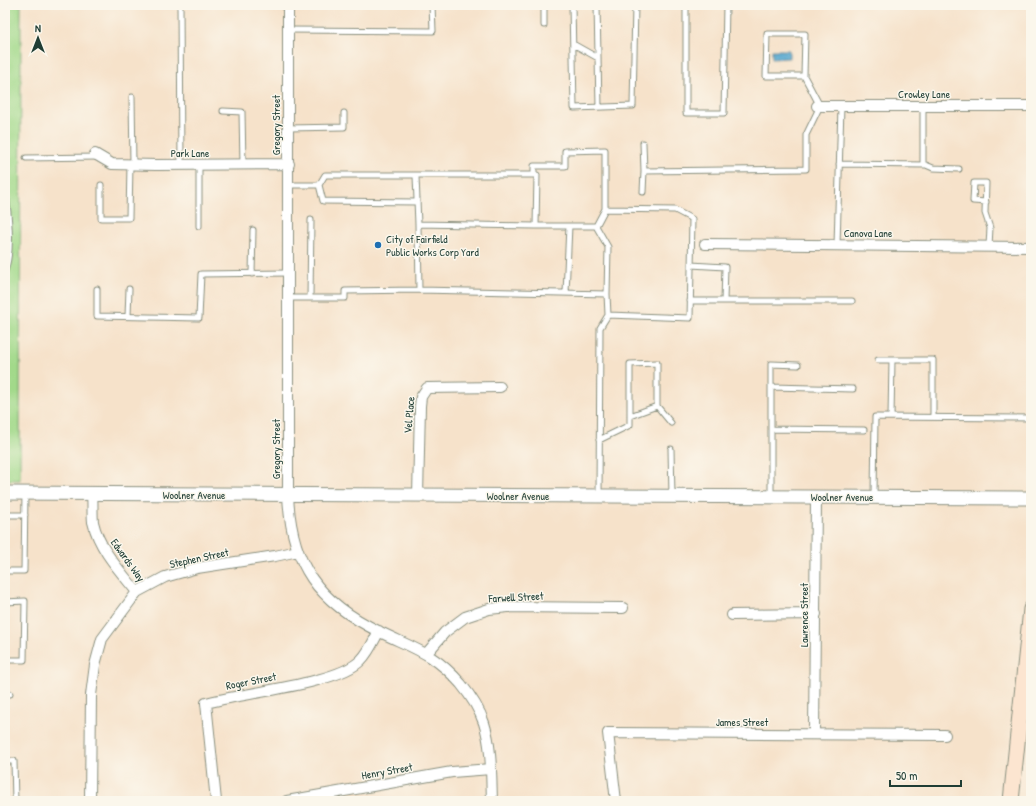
<svg xmlns="http://www.w3.org/2000/svg" width="1036" height="806" font-family="'Patrick Hand',sans-serif">
	<style>
		.green { fill: #a2d98a; stroke: #608b5f }
		.water { fill: #52a5cd; stroke: #387180 }
		.lines { fill: none; stroke-linecap: round; stroke-linejoin: round }
		.service-casing { stroke: #8a907f; stroke-width: 7 }
		.minor-casing { stroke: #8a907f; stroke-width: 12 }
		.tertiary-casing { stroke: #8a907f; stroke-width: 15 }
		.secondary-casing { stroke: #8a907f; stroke-width: 17 }
		.service { stroke: #fff; stroke-width: 5 }
		.minor { stroke: #fff; stroke-width: 10 }
		.tertiary { stroke: #fff; stroke-width: 13 }
		.secondary { stroke: #fce5d0; stroke-width: 15 }
		.poi-dot { fill: #1f6fb2; stroke: #fbf7ec; stroke-width: 1.5 }
		.labels { text-anchor: middle; dominant-baseline: central; stroke-width: 3; stroke-linejoin: round; paint-order: stroke }
		.street-label { font-size: 11px; fill: #1f3d34; stroke: #fbf7ec }
		.poi-label { font-size: 11px; fill: #1f3d34; stroke: #fbf7ec; text-anchor: start }
	</style>
	<rect width="100%" height="100%" fill="#fbf7ec"/>
	<filter id="ink" filterUnits="userSpaceOnUse"><feTurbulence type="fractalNoise" baseFrequency=".025" numOctaves="2"/><feDisplacementMap in="SourceGraphic" scale="8" xChannelSelector="R" yChannelSelector="G"/><feConvolveMatrix kernelMatrix="1 2 1 2 8 2 1 2 1" color-interpolation-filters="sRGB"/></filter>
	<filter id="wash" filterUnits="userSpaceOnUse"><feTurbulence type="fractalNoise" baseFrequency=".012" numOctaves="4" result="noise"/><feDisplacementMap in="SourceGraphic" scale="16" xChannelSelector="R" yChannelSelector="G"/><feGaussianBlur stdDeviation="0.9" result="paint"/><feColorMatrix in="noise" values="0 0 0 0 0 0 0 0 0 0 0 0 0 0 0 0 0 1.4 0 .05"/><feComposite in="paint" operator="in"/></filter>
	<g filter="url(#wash)">
		<rect width="100%" height="100%" fill="#f6e2ca"/>
		<path class="green" d="M5,5H21L20,480H5Z"/>
		<path class="water" d="M772,50H789V58L772,59Z"/>
	</g>
	<g filter="url(#ink)">
		<g class="lines">
			<defs>
				<path id="service" d="M180,5L181,165
					M572,5L574,108L633,106L635,5
					M597,5L599,107
					M686,5V113H724L726,5
					M544,25V5
					M288,30L433,31L432,5
					M573,44L598,58
					M132,97L133,164
					M223,111L242,112L243,165
					M288,128L344,127V113
					M643,143L644,171L806,169V135L820,106L804,76H766L767,34H805L804,76
					M26,158L97,157
					M839,164L926,165L933,168L959,169
					M923,165V106
					M416,176L418,224
					M5,182C7,210 14,244 5,271
					M101,185V218H129L130,164
					M288,185H319
					M643,192L644,171
					M417,202L323,201L319,185L325,175H537L536,226L418,224L419,290L607,294L608,315L690,318L692,219L675,210L605,209V150L565,151V166H534V175
					M986,202L973,201L974,183H986L985,213L990,228L989,246
					M199,226V165
					M536,226H596L605,209
					M596,226L608,247L607,294
					M837,245L841,106
					M252,274L253,230
					M97,289V316L199,318L201,274L288,273
					M566,293L569,226
					M288,298H345V291L419,290
					M310,298L311,220
					M690,301H724L725,267L691,265
					M724,301H852
					M128,316L129,289
					M878,360H892
					M771,387L853,389
					M630,416L657,406
					M891,417L892,360H933V417
					M771,429L864,430
					M599,440L630,425V364L657,363V406L671,423
					M671,449L672,496
					M599,496L600,328L608,315
					M771,496V364L798,365
					M874,496L875,417L1031,418
					M5,515H25
					M5,571H24L25,493
					M5,602L25,601L24,660H5
					M5,694H10
					M5,761H14L15,801"/>
				<path id="minor" d="M288,5V495C291,565 318,602 380,632C415,649 434,653 461,684C470,695 479,708 484,723C492,748 491,775 492,801
					M817,106H1031
					M95,154L112,164L156,165L289,164
					M705,244L1031,247
					M92,494C93,503 92,513 93,522C99,549 120,571 137,592
					M418,496L420,406L421,397L427,388L500,387
					M732,615L816,614
					M427,653L445,632L465,617L489,609L508,607L623,608
					M814,734L816,497
					M90,801L91,695L95,665L102,639L137,592L165,577L197,568L275,556L298,551
					M216,801L206,703C241,693 339,684 361,660C369,652 374,640 379,631
					M287,801L452,772L491,769
					M616,801L608,733L945,735"/>
				<path id="tertiary" d="M5,493L1031,498"/>
				<path id="secondary" d="M1011,801L1031,609"/>
			</defs>
			<use href="#service" class="service-casing"/>
			<use href="#minor" class="minor-casing"/>
			<use href="#tertiary" class="tertiary-casing"/>
			<use href="#secondary" class="secondary-casing"/>
			<use href="#service" class="service"/>
			<use href="#minor" class="minor"/>
			<use href="#tertiary" class="tertiary"/>
			<use href="#secondary" class="secondary"/>
		</g>
	</g>
	<circle class="poi-dot" cx="378" cy="245" r="4"/>
	<g class="labels">
		<g class="street-label">
			<text x="924" y="94">Crowley Lane</text>
			<text transform="translate(276 125) rotate(-90)">Gregory Street</text>
			<text x="190" y="153">Park Lane</text>
			<text x="868" y="233">Canova Lane</text>
			<text transform="translate(409 415) rotate(-85)">Vel Place</text>
			<text transform="translate(276 449) rotate(-90)">Gregory Street</text>
			<text x="194" y="495">Woolner Avenue</text>
			<text x="518" y="496">Woolner Avenue</text>
			<text x="842" y="497">Woolner Avenue</text>
			<text transform="translate(199 558) rotate(-12)">Stephen Street</text>
			<text transform="translate(128 560) rotate(54)">Edwards Way</text>
			<text transform="translate(516 597) rotate(-3)">Farwell Street</text>
			<text transform="translate(804 615) rotate(-90)">Lawrence Street</text>
			<text transform="translate(251 681) rotate(-11)">Roger Street</text>
			<text x="742" y="722">James Street</text>
			<text transform="translate(387 771) rotate(-10)">Henry Street</text>
		</g>
		<g class="poi-label">
			<text x="386" y="239">City of Fairfield<tspan x="386" dy="13">Public Works Corp Yard</tspan></text>
		</g>
	</g>
	<rect width="1036" height="806" fill="none" stroke="#fbf7ec" stroke-width="20"/>
	<g transform="translate(38 38)" stroke="#fbf7ec" stroke-width="3" paint-order="stroke">
	<path d="M0-3L7 15L0 10L-7 15Z" fill="#1f3d34"/>
	<text y="-6" font-size="11" font-weight="bold" text-anchor="middle" fill="#1f3d34">N</text>
	</g>
	<path d="M890 780v6h71v-6" fill="none" stroke="#1f3d34" stroke-width="2"/>
	<text x="896" y="780" font-size="12" fill="#1f3d34" stroke="#fbf7ec" stroke-width="3" paint-order="stroke">50 m</text>
</svg>
